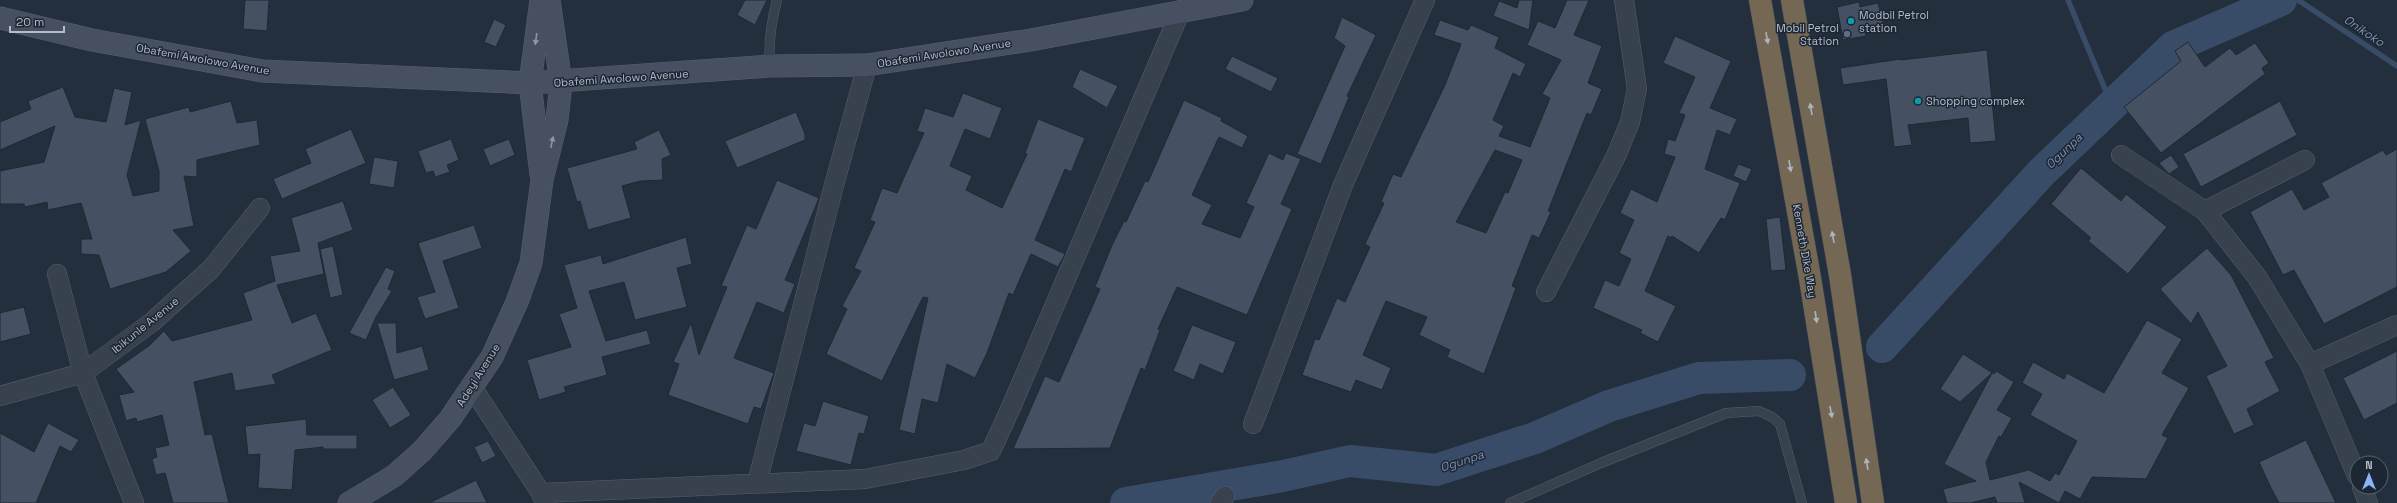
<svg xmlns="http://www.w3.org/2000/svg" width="2397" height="503" font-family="'Space Grotesk',sans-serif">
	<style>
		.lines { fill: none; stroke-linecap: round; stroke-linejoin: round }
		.stream { stroke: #394c67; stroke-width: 5.5 }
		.river { stroke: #394c67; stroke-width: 32 }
		.building { fill: #455162; stroke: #1f2835; fill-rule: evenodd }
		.lane-casing { stroke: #565f6c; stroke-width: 10 }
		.street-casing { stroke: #565f6c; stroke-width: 20 }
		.secondary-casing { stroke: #565f6c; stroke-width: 23 }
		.highway-casing { stroke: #434c59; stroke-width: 23 }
		.lane { stroke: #38414e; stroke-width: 9 }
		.street { stroke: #38414e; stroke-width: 19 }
		.secondary { stroke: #465061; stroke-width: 22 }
		.highway { stroke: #746855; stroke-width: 22 }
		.oneway { fill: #aeb4bd }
		.oneway2 { fill: #8e96a5 }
		.culture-dot { fill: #0f9aa8; stroke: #1d2633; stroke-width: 1.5 }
		.service-dot { fill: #5c6f8a; stroke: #1d2633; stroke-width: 1.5 }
		.labels { text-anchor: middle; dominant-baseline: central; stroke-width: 3; stroke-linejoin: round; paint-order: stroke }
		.poi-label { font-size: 11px; fill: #b4bcc9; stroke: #1d2633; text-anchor: start }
		.street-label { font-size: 11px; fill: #b4bcc9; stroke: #1d2633 }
		.water-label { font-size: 12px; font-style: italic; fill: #7c92b1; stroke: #1d2633 }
	</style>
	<rect width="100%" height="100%" fill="#242f3e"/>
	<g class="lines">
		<path class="stream" d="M2068,0L2112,106
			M2298,0L2397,66"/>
		<path class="river" d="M1882,347L2041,173L2173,47L2281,0
			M1126,503L1283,476L1350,461L1436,470L1535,438L1609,406L1699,378L1790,375"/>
	</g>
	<path class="building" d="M245,0H269L267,31L243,29Z
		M745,0H767L755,25L737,15Z
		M1519,0H1533L1529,30L1493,16L1499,1L1517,8Z
		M1567,0H1589L1574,35L1602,46L1588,83L1602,89L1591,115L1587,113L1548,211L1551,212L1539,238L1532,235L1512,286L1516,288L1484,374L1447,357L1450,350L1419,335L1427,317L1386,301L1363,355L1391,368L1382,390L1356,380L1351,392L1302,375L1315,339L1319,340L1337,298L1345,302L1370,247L1365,244L1384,203L1381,202L1393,174L1401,177L1445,85L1461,44L1434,35L1440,20L1468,30L1471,25L1499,37L1495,48L1526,64L1520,77L1513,73L1493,120L1504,126L1499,136L1530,147L1550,98L1542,94L1561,60L1527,45L1538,21L1555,28ZM1495,150L1522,160L1508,193L1505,192L1486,233L1456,222Z
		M1859,2L1860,7L1878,3L1884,26L1865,31L1866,36L1843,40L1837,7Z
		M1342,17L1376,35L1347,96L1349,97L1321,164L1297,154L1345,46L1334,38Z
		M494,19L506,25L496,47L484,42Z
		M1675,36L1731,61L1710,108L1737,119L1730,135L1717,130L1705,169L1740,183L1725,220L1721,218L1699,253L1672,236L1671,238L1668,236L1645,291L1676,306L1658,342L1640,333L1642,330L1593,308L1605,280L1619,286L1631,259L1619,253L1634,220L1620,213L1631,189L1657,202L1675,157L1664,154L1668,139L1675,141L1685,115L1679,113L1695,77L1663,63Z
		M2188,42L2205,67L2230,48L2236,55L2255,43L2269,63L2262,68L2265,74L2161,153L2124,107L2181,61L2175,51Z
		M1987,50L1996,141L1970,143L1968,118L1908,125L1912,145L1894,147L1886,79L1843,85L1840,68L1901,59V60Z
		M1232,56L1278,78L1271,92L1225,69Z
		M1080,69L1118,86L1107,108L1072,87Z
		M63,87L75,117L106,122L114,88L132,92L125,125L141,120L127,175L133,196L159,191V171L145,119L189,107L190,112L231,101L237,123L257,120L260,145L197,160V177L184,176L194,226L173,230L191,251L166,272L110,289L99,255L81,254V239H92L81,203L48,210L47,202L25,207L24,204H0V171L44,162L55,126L0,150V122L31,109L28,101Z
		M963,93L1002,108L990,139L965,129L950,166L972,176L966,190L1002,208L1027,154L1025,153L1038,119L1085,138L1071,172L1065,169L1035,240L1065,254L1058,267L1031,254L1013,295L1009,293L987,353L975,378L947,364L938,403L922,399L915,434L899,430L928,298L923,297L882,381L826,354L847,309L842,306L861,271L854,268L875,222L870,220L882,188L897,193L924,133L917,131L925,108L953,117Z
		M1184,100L1222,118L1221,121L1248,136L1242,148L1219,137L1192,195L1212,205L1202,224L1240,238L1254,207L1246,203L1269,153L1283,160L1286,153L1301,159L1281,204L1292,209L1247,315L1177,287L1158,329L1160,330L1145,370L1141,368L1110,448L1013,449L1045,376L1059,382L1100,289L1095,287L1112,245L1124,221L1126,222L1145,181L1148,182Z
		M2280,101L2297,135L2201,187L2183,154Z
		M796,112L805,134V140L737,168L725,141Z
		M351,129L366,163L282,199L273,179L311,163L305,149Z
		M659,130L671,155L662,159L663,180L640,181L622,186L631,218L588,230L580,201L577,202L567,168L637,149L634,142Z
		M451,139L459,160L447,165L450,172L435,177L433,171L426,173L418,151Z
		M509,139L515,155L490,166L483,149Z
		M2397,149V287L2324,324L2294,270L2283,275L2250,212L2292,189L2304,210L2329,197L2321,183L2383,150L2386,155Z
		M2171,155L2179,167L2169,174L2159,163Z
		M374,157L398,161L394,188L369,184Z
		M1738,164L1752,169L1746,182L1733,176Z
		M2081,168L2121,201L2126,194L2167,227L2128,274L2088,241L2091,238L2051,204Z
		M777,180L819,198L785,280L795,284L784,313L757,302L734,358L774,373L761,409L754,407L748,424L668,395L679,364L673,362L691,323L699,355L727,287L721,286L747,225L756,229Z
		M343,201L353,230L318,243L324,274L277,285L292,323L316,313L332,350L272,375L276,384L235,391L232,373L194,382L205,435L212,434L229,503H173L165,473L156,475L152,459L157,457L155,448L169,445L162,415L137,422L136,418L126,421L119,395L134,392L116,369L150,345L164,331L172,341L252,320L243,293L275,281L270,256L300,251L291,218Z
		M1780,217L1786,270L1771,271L1766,219Z
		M474,225L482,248L443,261L459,308L425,319L417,297L435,292L418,243Z
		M686,237L692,264L677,268L687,307L635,320L624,282L589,291L606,341L647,330L651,344L602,357L607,375L564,387L566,392L539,400L527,360L571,347L559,314L577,308L564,265L601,255L603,264Z
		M333,246L343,295L330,298L320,249Z
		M2207,248L2231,275L2274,358L2265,362L2280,391L2247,409L2254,425L2234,434L2206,376L2227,366L2198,312L2191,324L2160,289Z
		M386,267L395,271L388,289L392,291L376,317L366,340L349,333Z
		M24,307L31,334L0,342V313Z
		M2147,320L2182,339L2162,373L2189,388L2162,435L2168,438L2146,479L2092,477L2080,499L2065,491L2059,503L2019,482L2025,503H1997L1995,497L1970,503H1947L1943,489L1976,481L1944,464L1992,373L1960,402L1940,389L1963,354L1994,374L1996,371L2014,382L1997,410L2012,418L2001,437L1999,436L1986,462L1990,480L2029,470L2050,481L2055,473L2059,475L2077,441L2030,415L2042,394L2022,383L2033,362L2064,379L2067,373L2104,393Z
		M377,323H396L397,353L422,346L429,370L394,380Z
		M1192,325L1236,342L1223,374L1200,364L1194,380L1173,371Z
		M2397,351V403L2364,420L2343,378Z
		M393,387L411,415L390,428L372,400Z
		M823,401L869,416L864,434L859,433L851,465L796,451L804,423L815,426Z
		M306,419L307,435H357V449H323V447L295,450L292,490L258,488L260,454L248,455L245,426Z
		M48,423L79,440L71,452L60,446L36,503H0V433L34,452Z
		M2306,440L2336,503H2279L2270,486L2259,462Z
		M488,441L496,456L482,463L474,447Z
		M476,480L487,503H429Z"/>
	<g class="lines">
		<defs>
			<path id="lane" d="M770,66C768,43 771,23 777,0
				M1510,503L1601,463L1726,413L1759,411L1772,417L1780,424L1802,503"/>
			<path id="street" d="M2121,155L2205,211L2257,277L2310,364L2357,476
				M2205,211L2305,160
				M57,274L83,373L134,503
				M1546,292L1616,156L1630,122L1637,89L1624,0
				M2310,364L2397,325
				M472,387L541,493L545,503
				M0,396L83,373L152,322L211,269L260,208
				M1253,424L1343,185L1425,0
				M757,483L833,189L867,65
				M2362,487L2368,503
				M541,493L865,479L964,460L991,451L1012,405L1181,10
				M1220,503L1225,496"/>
			<path id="secondary" d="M0,18L92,40L262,71L530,83L770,66L867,65L1031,40L1242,0
				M541,175L530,83L541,0
				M349,503L394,476L422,451L450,419L492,357L517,302L531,263L542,180L557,120L561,83L549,0"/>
			<path id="highway" d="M1760,0L1810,278L1846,503
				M1792,0L1840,275L1873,503"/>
		</defs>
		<use href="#lane" class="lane-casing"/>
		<use href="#street" class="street-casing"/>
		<use href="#secondary" class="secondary-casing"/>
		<use href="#highway" class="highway-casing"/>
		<use href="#lane" class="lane"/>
		<use href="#street" class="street"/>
		<use href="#secondary" class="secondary"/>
		<use href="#highway" class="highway"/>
	</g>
	<defs><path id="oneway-solid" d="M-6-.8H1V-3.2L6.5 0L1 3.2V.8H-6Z"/></defs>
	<g class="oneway">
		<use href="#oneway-solid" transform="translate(1767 38) rotate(80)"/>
		<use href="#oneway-solid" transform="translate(1811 109) rotate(-100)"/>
		<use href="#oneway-solid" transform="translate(1790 166) rotate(80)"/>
		<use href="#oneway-solid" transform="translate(1833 237) rotate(-100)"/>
		<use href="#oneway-solid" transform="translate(1816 317) rotate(82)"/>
		<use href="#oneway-solid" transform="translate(1831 412) rotate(80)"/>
		<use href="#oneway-solid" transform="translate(1867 464) rotate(-99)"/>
	</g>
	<g class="oneway2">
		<use href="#oneway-solid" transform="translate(536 39) rotate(98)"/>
		<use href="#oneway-solid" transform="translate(552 142) rotate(-78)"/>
	</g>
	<g class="culture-dot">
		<circle cx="1851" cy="21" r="4"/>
		<circle cx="1918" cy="101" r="4"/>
	</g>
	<circle class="service-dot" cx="1847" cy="34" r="4"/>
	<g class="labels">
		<g class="poi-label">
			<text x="1859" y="15">Modbil Petrol<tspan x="1859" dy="13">station</tspan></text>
			<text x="1839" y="28" text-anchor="end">Mobil Petrol<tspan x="1839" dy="13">Station</tspan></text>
			<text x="1926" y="101">Shopping complex</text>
		</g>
		<g class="street-label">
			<text transform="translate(944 53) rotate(-9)">Obafemi Awolowo Avenue</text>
			<text transform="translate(203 59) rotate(10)">Obafemi Awolowo Avenue</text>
			<text transform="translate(621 78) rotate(-4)">Obafemi Awolowo Avenue</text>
			<text transform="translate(1805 251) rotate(80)">Kenneth Dike Way</text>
			<text transform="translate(145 325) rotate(-39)">Ibikunle Avenue</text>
			<text transform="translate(478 375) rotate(-58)">Adeyi Avenue</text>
		</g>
		<g class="water-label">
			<text transform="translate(2364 31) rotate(34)">Onikoko</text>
			<text transform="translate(2064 151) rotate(-44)">Ogunpa</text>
			<text transform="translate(1462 461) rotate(-18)">Ogunpa</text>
		</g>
	</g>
	<g transform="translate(2369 475)"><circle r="19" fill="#1d2633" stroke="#59626f"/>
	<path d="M0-3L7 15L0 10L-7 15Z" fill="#8ab4f8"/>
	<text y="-6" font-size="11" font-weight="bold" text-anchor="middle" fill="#b4bcc9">N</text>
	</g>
	<path d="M10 26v6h54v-6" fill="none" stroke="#b4bcc9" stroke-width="2"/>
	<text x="16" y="26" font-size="12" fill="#b4bcc9" stroke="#1d2633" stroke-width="3" paint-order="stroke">20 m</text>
</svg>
